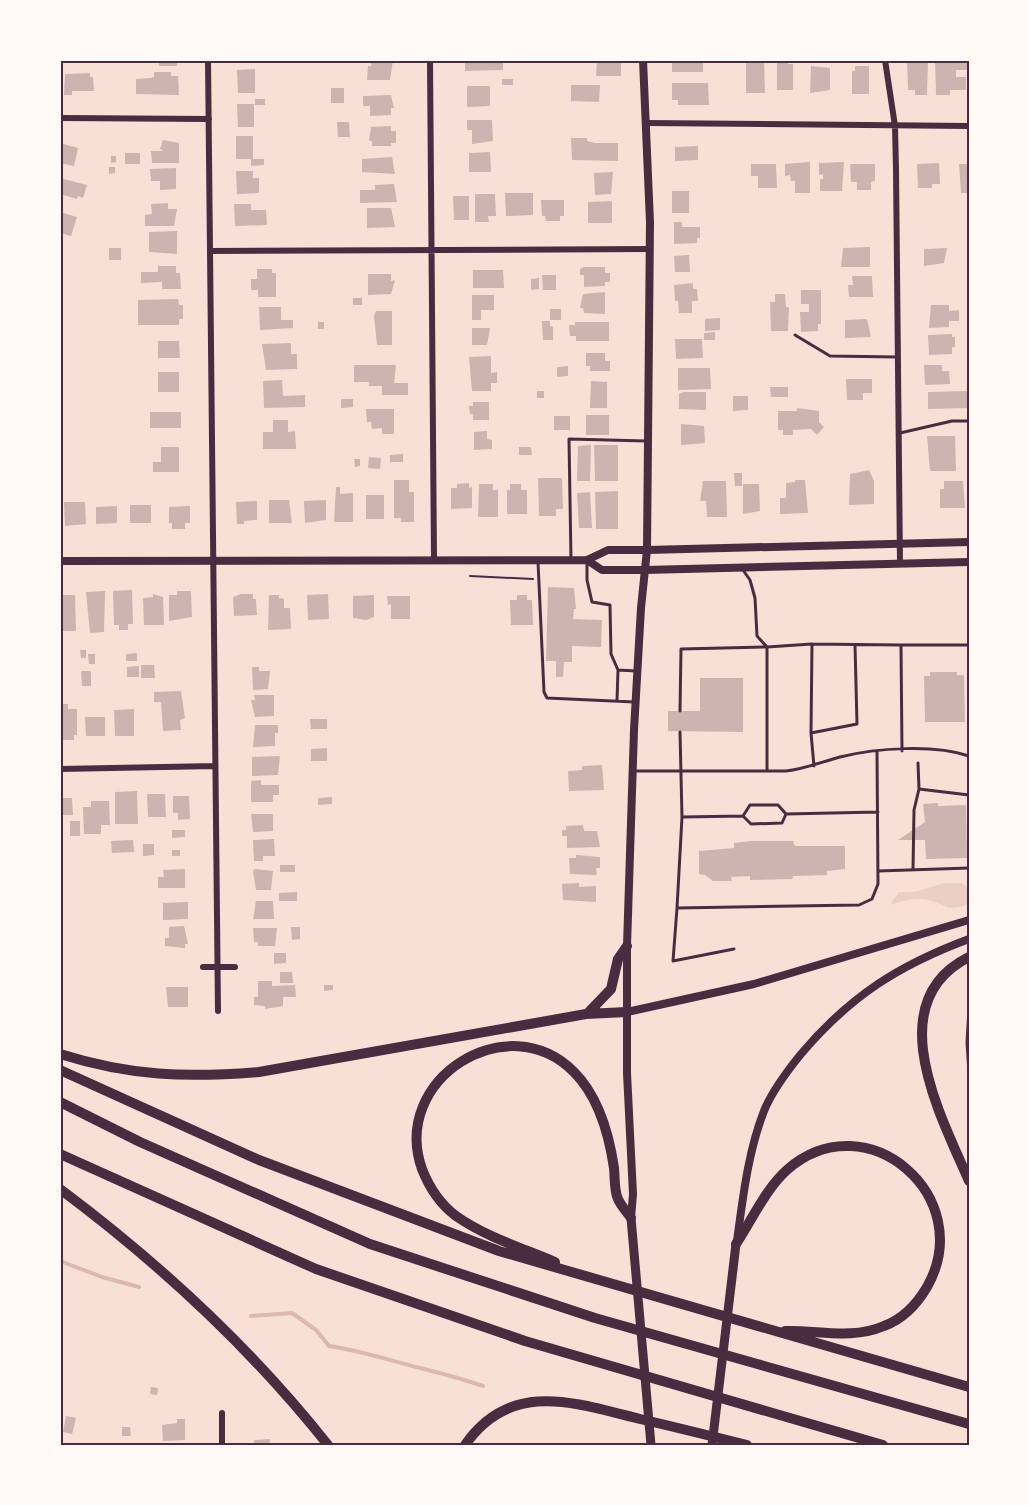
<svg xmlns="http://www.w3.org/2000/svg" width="1029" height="1505" font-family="Overpass,sans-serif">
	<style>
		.green { fill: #ebcfc5 }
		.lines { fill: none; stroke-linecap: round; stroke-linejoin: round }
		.stream { stroke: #dcb8b0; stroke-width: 4 }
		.building { fill: #ccb4b1 }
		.path { stroke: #4a2c40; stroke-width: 2 }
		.service { stroke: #4a2c40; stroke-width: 3 }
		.minor { stroke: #4a2c40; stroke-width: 6 }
		.tertiary { stroke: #4a2c40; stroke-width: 8 }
		.secondary { stroke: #4a2c40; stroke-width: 8 }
		.trunk { stroke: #4a2c40; stroke-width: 9 }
		.motorway { stroke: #4a2c40; stroke-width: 10 }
		.neatline { fill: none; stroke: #4a2c40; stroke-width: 2 }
	</style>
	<rect width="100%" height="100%" fill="#f7e1d7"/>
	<path class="green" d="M944,883H962L969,888V904C944,913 948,904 928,900C916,897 901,901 890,905L899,892H915Z"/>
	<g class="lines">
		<path class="stream" d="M60,1261L102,1277L139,1287
			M251,1316L292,1313L316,1330L329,1346C362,1351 392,1361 424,1369C444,1374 463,1379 483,1386"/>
	</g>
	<path class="building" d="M159,60H177V66H159Z
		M393,60L390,80H367L368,66H371V61Z
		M465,60H503V70L465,71Z
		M597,60H621V76H596Z
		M676,60H703V72H672V63H676Z
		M754,60H764L765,93H746V63H754Z
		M777,60H788V64H793V90H777Z
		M907,60H928L927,95H915V90H908Z
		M935,60H968V70H956V77H966V90H950V95H936Z
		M811,66L830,68V90L810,93Z
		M855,66H869V94H852V71H855Z
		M255,69V93H238L237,70Z
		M154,72H171V76H178L179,95L136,94V79L151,78L154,77Z
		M90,73V77H93L94,91H72V95H64L65,74Z
		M502,79H513V85H502Z
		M672,83H708L709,105H678V100H672Z
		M571,85H600L599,102L571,101Z
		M467,86H490V106L467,107Z
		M331,88H344V103H331Z
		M391,95L394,108H391V115L370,116V106H363V96Z
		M255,99H265V105H255Z
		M237,104H254V127H238Z
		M467,120H492L493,141L472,144V130H467Z
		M337,122H349L350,137H338Z
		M391,126V131H396V143H391V146H372V141H369L371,127Z
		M236,136H253V159H264V165L251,166V159H236Z
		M571,138H587V141L595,143H618V161L572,160Z
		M163,140L179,143V163H152L151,151H163L160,149Z
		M60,143L78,148L74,166L60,163Z
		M698,146V160L675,161V147Z
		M490,152L491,172H469V153Z
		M125,153H140V164H125Z
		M111,156H116V162L111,163Z
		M392,157L395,174L362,172V159Z
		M810,162V193H795V181H791L790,175L785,176V164Z
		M844,162L842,191H820V179H823V174L819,175V163Z
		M939,163L940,184H932V188H918L917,164Z
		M751,164H776L777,188H758V176H751Z
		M850,164H875V181L871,182V190H857V182H851Z
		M959,164H969V193H961Z
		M109,167H115V173L109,174Z
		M176,168V189L160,190V181H151L150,169Z
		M236,171H253V178H259V193L237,194Z
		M613,172L611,194L595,195L594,173Z
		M60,178L87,185L83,198L78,196L77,199L60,194Z
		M394,184L397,202L360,203V190H375V185Z
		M672,191H689V213H672Z
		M505,193H533V215L506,216Z
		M475,194H495L496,216H488L489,222H475Z
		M453,196H469V220H454Z
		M541,200H564V216H560V221H546L545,216H542Z
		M612,201V223H588V202Z
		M168,203V209H177L174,226H145V215L152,214L151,204Z
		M234,204H251V210H266L267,225L235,226Z
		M367,208H391L395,227L367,228Z
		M60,212L77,217L71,236L60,233Z
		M674,222H682V227H700V238H697V243L674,244Z
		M177,231V254L149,252V232Z
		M870,247V267H841L843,248Z
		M109,248H121V260H109Z
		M947,248L944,263L924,266V249Z
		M689,255L690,272H675L674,256Z
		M158,266H176V273H180L181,289H162V282L141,283V272H158Z
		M584,267H605V273H610V282H605V286L584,287V275H580V269Z
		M257,269H272V273H276V297H258V290H251V279H257Z
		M473,270H503L504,288H473Z
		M368,274H391V281L395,280L391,294L368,295Z
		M542,275H556V290H543Z
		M852,276H872L873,297H849L848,285H853Z
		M539,278V289L531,290V279Z
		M693,283V289H697L698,301H692V313H679L678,301H675L674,285Z
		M801,290H821V324H818V331L801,332L800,312H809V304H801Z
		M605,292V314L584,313L583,308H580L583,294Z
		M775,294H785L786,307H789L788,331H771L770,302H775Z
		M472,295H494V310H481V320H472Z
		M353,298H362V305H353Z
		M178,299L179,305H183V319H179V325H138V300Z
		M931,305H949V311L959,310V321H949V327L929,328Z
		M259,307H281V320H293V328L260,330Z
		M550,309H561V320H550Z
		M376,311H392V345H377L374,316Z
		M720,318V330L705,331V319Z
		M867,319L871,337L845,338V320Z
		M542,321H550V326L553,327V340H543Z
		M318,322H324V329H318Z
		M575,322H609V341H576V336H570L569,325H575Z
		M472,328H490L487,345H472Z
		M715,332V340H704V333Z
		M952,334V337H955V347H952V354L929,355L928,335Z
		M675,339H702L703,358L676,359Z
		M158,341H179L180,358H158Z
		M291,343V354H297V369L266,370L262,344Z
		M586,353H605V361H610V371H590V366H586Z
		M491,356V373L497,372V383H491V391H472L469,357Z
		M354,365H396L394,383H408V395H382V386H369V382H354Z
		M924,365H942V371H949L950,384L925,385Z
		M568,366V376L557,377V367Z
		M678,368H710L711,389L678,390Z
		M158,372H179V392H158Z
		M846,379H872V393H863V400H847Z
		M282,380L283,396L305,395V407L264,408L263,381Z
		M591,381L607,382V408H590Z
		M770,387H788V397H771Z
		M537,391H544V398H537Z
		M969,391V408L928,409V392Z
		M684,392H706V410L679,409V394Z
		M733,396H748V410L733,411Z
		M341,399H353V407L341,408Z
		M473,402H489V420H473V414H470L469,406H473Z
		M797,408L819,411V422L824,427L817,435L811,429L793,430V435H783V430H778V411H797Z
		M366,409H394V434H382V428L372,429L371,422H367Z
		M150,412H181V428H150Z
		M586,415H609V435H586Z
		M554,416H570V430H554Z
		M273,420H288V432L295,431L296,449H263V432H273Z
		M681,424L704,426L705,443L681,445Z
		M487,431V439L492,440V449L474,450V432Z
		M927,436H955L956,471H930Z
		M591,445L590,481H577L578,446Z
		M594,445H618V481H595Z
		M161,447H179V472H153V462H161Z
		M519,447H531L532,455H519Z
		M403,454V462H390V455Z
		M369,457L381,458L380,469L368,468Z
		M354,459H360V466L355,467Z
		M869,470L874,481V504L849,505L850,474Z
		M734,473H742V486H735Z
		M538,478H562L563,509H556V516H539Z
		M394,480H409V492H414V522H401V518H394Z
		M795,480H805L808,513L780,514V498H786V483L795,482Z
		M703,481H726L727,517H707L706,501H700Z
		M944,481H963L965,508H940V489H944Z
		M469,483V488L472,487V508L451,509V488H457V484Z
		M479,484H493V490H498V517H478Z
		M510,484H521V490H527V514H507V490H510Z
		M743,484H759L760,511L743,514Z
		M336,487H340V494L353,493V522H334Z
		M618,491V529H596L595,492Z
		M590,492L592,528H579L577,493Z
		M366,495H384V519H366Z
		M269,500H289L292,523H269Z
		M326,500V520L305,523L304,501Z
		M257,501V520L244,521V524H237L236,502Z
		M64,502H85L86,524L65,526Z
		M130,505H151V523H130Z
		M117,506V523L96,524V507Z
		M190,506V523H185V529H172V523H169V507Z
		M548,587L574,588L576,609H574L573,619L602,620L601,647L572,646V662H564L563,677H556V661H546Z
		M132,590L133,624H128V630H119V625H114L113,591Z
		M105,591L104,632L90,633L86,592Z
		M177,591H191L192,617L169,621V595H177Z
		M153,594L163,597L164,625H144L143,598L153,597Z
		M241,594H253V599H256L257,615L234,616L233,597Z
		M328,594L329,619L308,620L307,595Z
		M62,595H75L76,631H60Z
		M269,595H279V598L284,599V608H290L291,629L268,630Z
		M374,595V617L366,620L353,618V596Z
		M517,595H527V600H532L533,625H511L510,600H517Z
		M387,596H410V619H391V604L388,605Z
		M80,650H86V658H81Z
		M137,653V661H126V654Z
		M88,654H95V664H89Z
		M141,665H154L155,678H141Z
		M139,666V677H127V667Z
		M252,667H259V671H270L268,689L253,690Z
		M81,671H91V686H82Z
		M930,672H957V675H964L965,722H925L924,676H930Z
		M700,678H743V732L668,731V711H700Z
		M181,691L185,718L180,720L181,730L163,731L161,702H154V692Z
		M254,695H274V716L255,717L251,700H255Z
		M60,704H68V709H77V735H74V740H60Z
		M134,709V736H115L114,710Z
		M85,717H105V736H86Z
		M310,719H327V729H311Z
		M255,725H278V733H275V746L253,747Z
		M327,748V761H311V749Z
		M280,756L278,775L252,776V757Z
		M602,765L604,790L569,791L568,771L582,770V766Z
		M261,780V785H279V795H273V802H251V781Z
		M137,791L138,824H115V792Z
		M147,794H165L166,817H148Z
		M173,796H189L190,819L178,820V813H173Z
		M332,797V804L318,805V798Z
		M60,798H72L73,815H60Z
		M91,801H109L110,825H101V834H84L83,807H91Z
		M938,803V806L966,805L967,858L926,859L925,840H898L925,822L923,804Z
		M251,814H273V831L253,832Z
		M70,821H80V836H70Z
		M583,825L584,831H597L600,847L567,848V836H562V830H566V826Z
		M172,830H185V837L172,838Z
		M274,839L275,856H263V861H254L253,840Z
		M133,840L134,852L112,853L111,841Z
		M750,841H793L795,846H845V869L827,871V875L793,876L792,879L750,880V876L731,877L732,881H713L705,875L699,874V851L734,848V843Z
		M143,844H154V855L143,856Z
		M172,850H180V856H172Z
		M576,855L600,857V868H596L597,875L570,874L569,858H576Z
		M280,865H295V872H280Z
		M185,869V888H158V877H164L163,870Z
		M255,869L273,871L271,890H256L253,871Z
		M579,883V887L596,886V902L563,900L562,884Z
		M297,892V901H279V893Z
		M256,901H273L274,919H253Z
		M188,902V919L163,920V903Z
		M184,926L188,944H185V948L165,946V938H169V927Z
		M291,927H300V939L292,940Z
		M253,928H277L275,946H258V942H254Z
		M274,953H286V963L274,964Z
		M280,972H292L293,983H280Z
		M258,981H272V986L295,985L296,997H283V1006L265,1009V1006L254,1005V997H258Z
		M324,985H333V990L324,991Z
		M166,987H188V1007H168Z
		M151,1387L158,1388L157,1395L150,1394Z
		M66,1416L76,1418L72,1434L63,1432Z
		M177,1419H185V1440L163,1441L162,1425L177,1423Z
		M122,1427H130L131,1436H122Z
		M270,1439V1445H254V1440Z"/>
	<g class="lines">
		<path class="path" d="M470,576L533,579"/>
		<path class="service" d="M795,335L830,356L897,357
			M900,433L952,421H969
			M571,560L569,439L646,441
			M587,561V580L592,602L610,605L611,654L618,670
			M538,562L544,692L547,698L634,702
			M743,570L750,580L755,598L757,636L767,647L812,644
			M901,645H969
			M617,701L618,670L636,671
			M680,711L681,649L767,647V771
			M680,732L682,817
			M811,733L857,724L855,645
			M918,763L919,789L969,795
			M814,766L811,733L812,644L901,645L902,751
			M635,771H786C805,769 821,762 840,757C876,748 934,744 969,756
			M786,814L782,823L751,824L743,816L682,817L677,908L859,905L872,899L878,884L877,752
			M786,814L878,812
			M743,816L750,805H778L786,814
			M913,870L914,810L919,789
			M878,871L969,868
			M677,908L673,961L734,949
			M969,1008L967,1043L969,1073"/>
		<path class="minor" d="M208,60L218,1011
			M430,60L434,559
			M885,60L895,126L896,170L900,563
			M60,118L209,119
			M645,123L969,126
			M210,251L650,249
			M60,769L215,766
			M203,967H235
			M222,1413V1445"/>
		<path class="tertiary" d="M587,560L602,570H645
			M60,561L587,560L608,550H647"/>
		<path class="secondary" d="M647,550L969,542
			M645,570L969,562
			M627,1012L754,984L969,920
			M631,1218L633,1194L627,1073V946L634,730L641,608L647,550L650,222L643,60
			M737,1241C743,1197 748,1152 764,1111C772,1091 788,1070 801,1054C850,996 899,965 969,939"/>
		<path class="trunk" d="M631,1218L651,1445
			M712,1445L736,1244"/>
		<path class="motorway" d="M969,957C879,1002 941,1116 969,1181
			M588,1013L611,989L618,959L627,946
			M60,1054C130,1076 186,1078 259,1072L586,1014L627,1012
			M60,1070L259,1160L499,1251L969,1387
			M60,1102L140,1142L370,1244L595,1318L969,1424
			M60,1154L316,1269L525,1341L883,1445
			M60,1189C159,1263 251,1348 328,1445
			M736,1244C752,1220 766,1188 788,1169C867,1101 978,1197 927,1287C917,1304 903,1319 884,1326C851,1340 819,1330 785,1331
			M555,1262C522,1248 486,1237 456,1216C440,1204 429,1187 422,1169C390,1079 508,1005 574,1072C599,1097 609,1134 614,1168C615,1177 614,1191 618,1199C621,1206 627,1212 631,1218
			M465,1445C511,1379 575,1403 640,1419C675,1427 711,1436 747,1445"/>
	</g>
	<rect width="1029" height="1505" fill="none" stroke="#fffaf5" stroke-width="123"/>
	<rect x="62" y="62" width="906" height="1382" class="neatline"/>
</svg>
